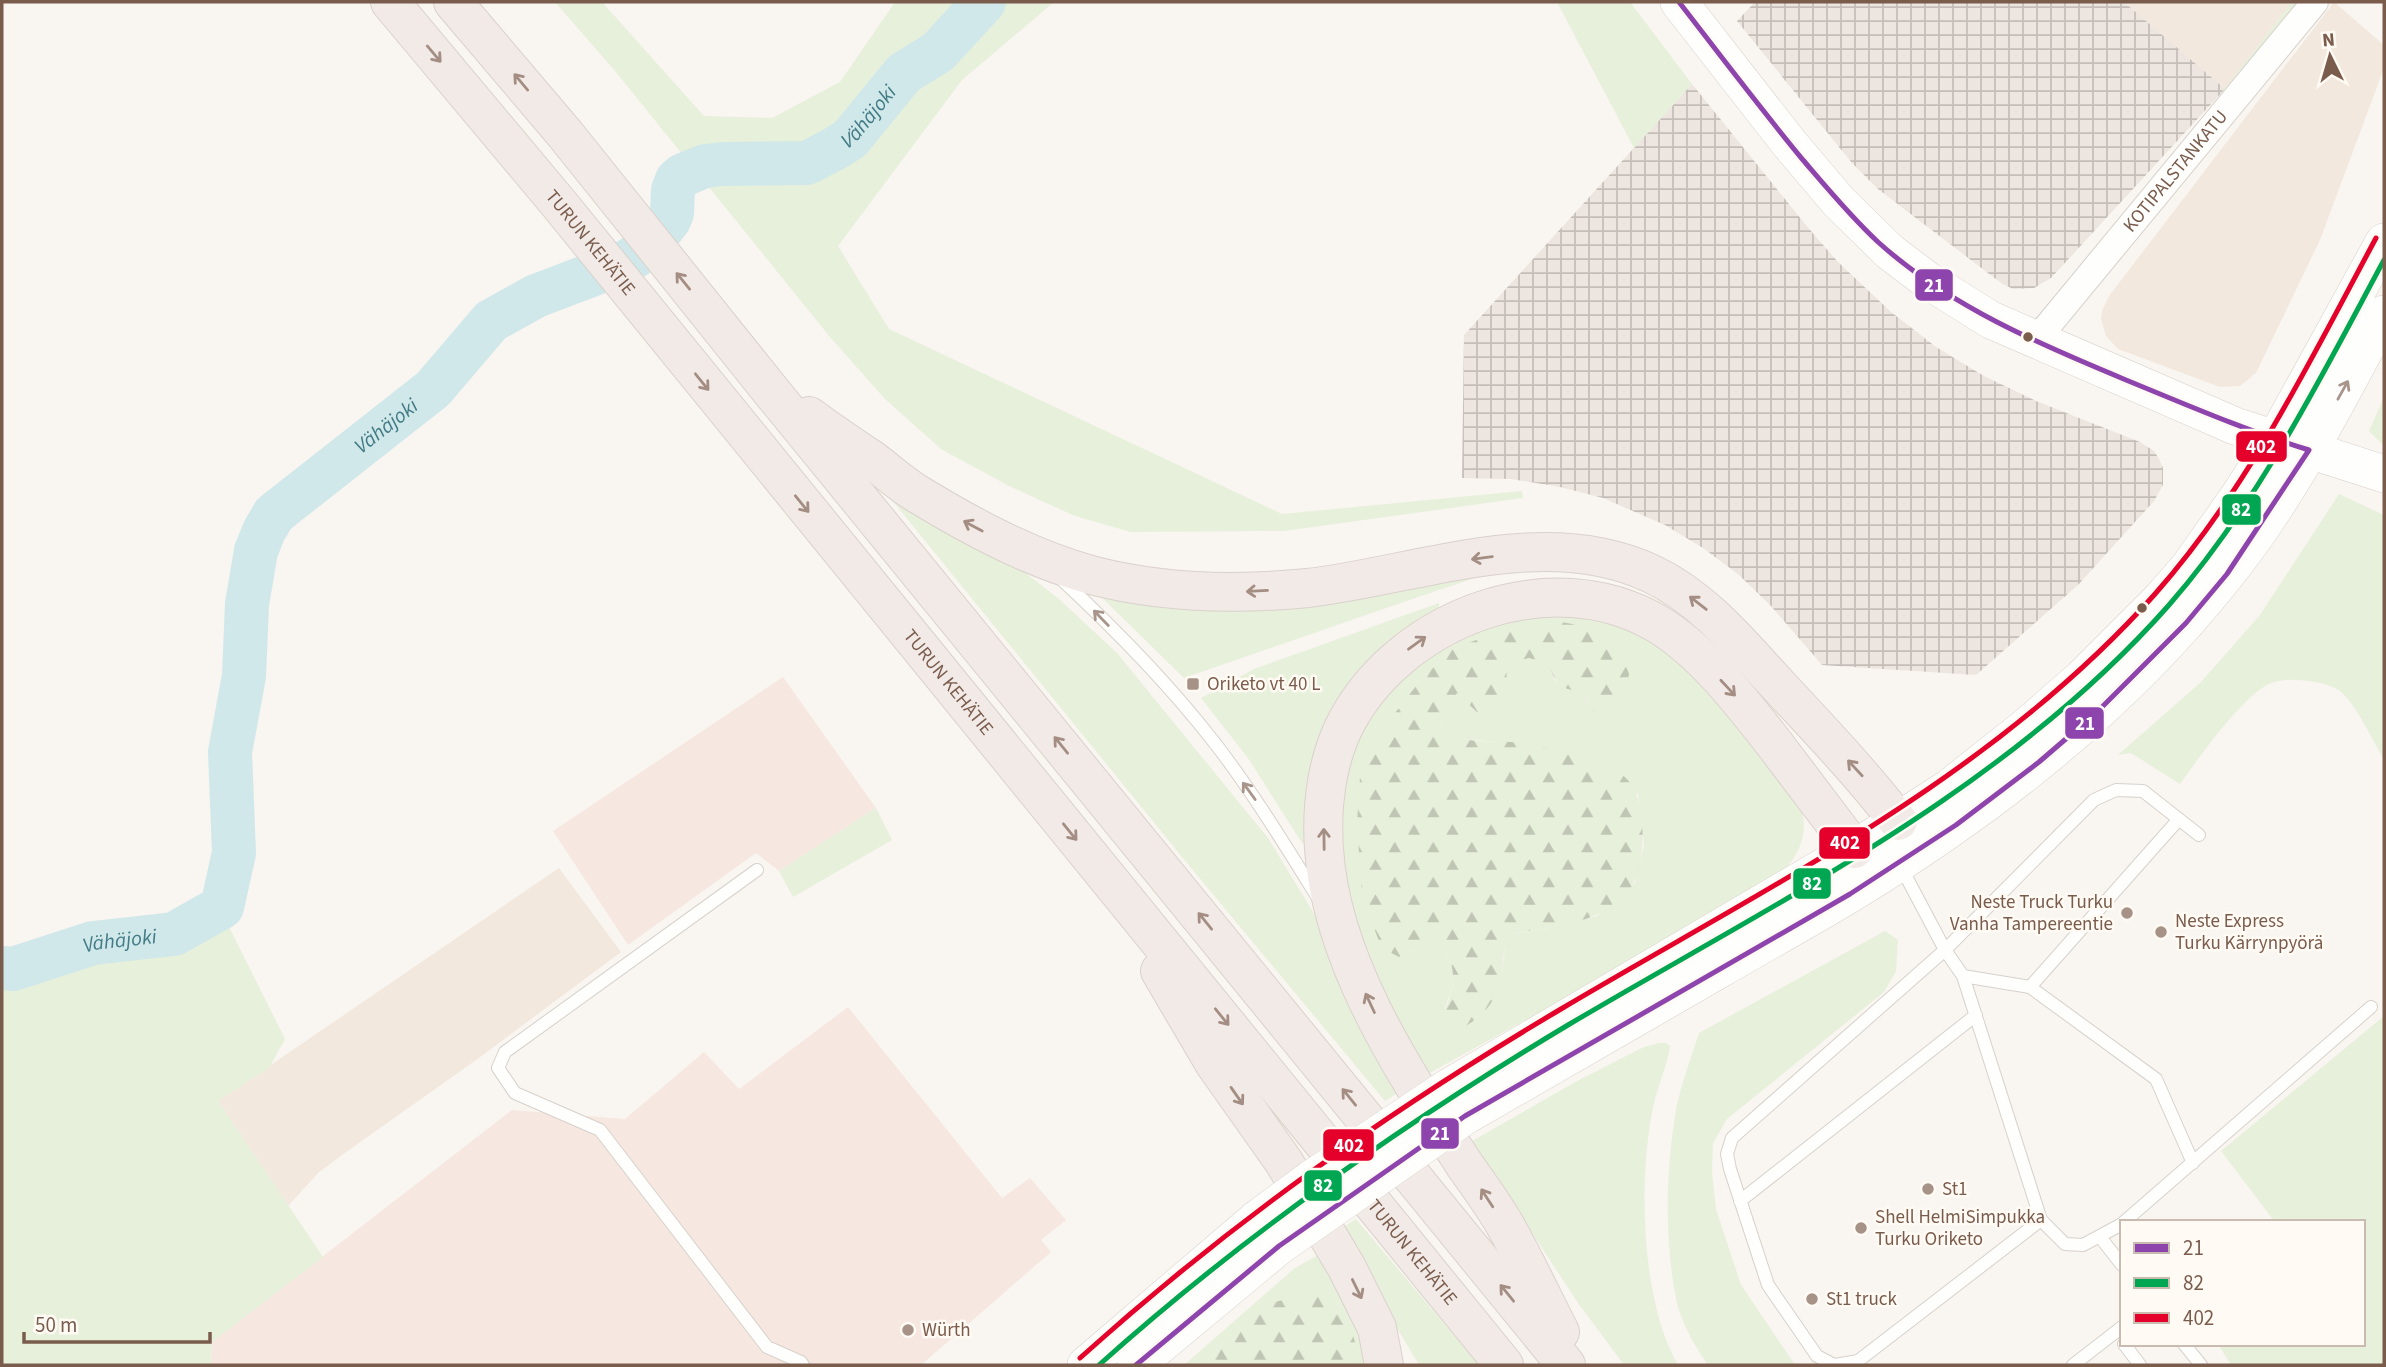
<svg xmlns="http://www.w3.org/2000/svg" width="2386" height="1367" font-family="'Source Sans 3',sans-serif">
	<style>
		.residential { fill: #f2e8de }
		.commercial { fill: #f6e8e1 }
		.industrial { fill: url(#industrial-grid) }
		.green { fill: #e7f0db; fill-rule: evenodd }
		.forest { fill: url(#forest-firs) }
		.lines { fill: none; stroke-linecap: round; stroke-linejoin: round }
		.river { stroke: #d0e8ea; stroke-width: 44 }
		.lane-casing { stroke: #d7d1cb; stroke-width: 14 }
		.street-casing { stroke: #d7d1cb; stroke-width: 28 }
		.secondary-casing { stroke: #d9d2cb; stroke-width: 38 }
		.highway-casing { stroke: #dad1cc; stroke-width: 40 }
		.lane { stroke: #fefefd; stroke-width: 12 }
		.street { stroke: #fefefd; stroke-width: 26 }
		.secondary { stroke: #fefefd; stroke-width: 37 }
		.highway { stroke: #f2eae7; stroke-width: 38 }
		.secondary-bridge-casing { stroke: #d9d2cb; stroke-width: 38; stroke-linecap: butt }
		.secondary-bridge { stroke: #fefefd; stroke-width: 37 }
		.bus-1-casing { stroke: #fffaf3; stroke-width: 10 }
		.bus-2-casing { stroke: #fffaf3; stroke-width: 10 }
		.bus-3-casing { stroke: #fffaf3; stroke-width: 10 }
		.bus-1 { stroke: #8e44ad; stroke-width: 5 }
		.bus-2 { stroke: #00a651; stroke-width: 5 }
		.bus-3 { stroke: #e4002b; stroke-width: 5 }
		.oneway { stroke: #a48e83 }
		.oneway2 { stroke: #a8958b }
		.bus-dot { fill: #7a5c4d; stroke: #fffaf3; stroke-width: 2.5 }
		.poi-dot { fill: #a69286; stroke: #fffaf3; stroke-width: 2.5 }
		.labels { text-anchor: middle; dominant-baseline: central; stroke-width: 5; stroke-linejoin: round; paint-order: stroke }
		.street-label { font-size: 19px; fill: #7a5c4d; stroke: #fffaf3 }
		.poi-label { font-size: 19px; fill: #7a5c4d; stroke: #fffaf3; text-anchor: start }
		.water-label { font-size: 21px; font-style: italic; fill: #437c86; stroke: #fffaf3 }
		.line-badge { stroke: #fffaf3; stroke-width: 2.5 }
		.badge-label { font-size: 19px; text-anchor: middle; font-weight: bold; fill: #fff }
	</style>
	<defs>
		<pattern id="industrial-grid" width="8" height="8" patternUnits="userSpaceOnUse" patternTransform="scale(1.75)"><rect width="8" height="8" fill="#ede5e0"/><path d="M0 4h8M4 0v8" fill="none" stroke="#c5bdb8"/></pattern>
		<pattern id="forest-firs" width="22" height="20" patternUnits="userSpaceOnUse" patternTransform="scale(1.75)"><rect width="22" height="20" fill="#e7f0db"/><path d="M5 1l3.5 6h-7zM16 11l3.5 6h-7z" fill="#c0c6b4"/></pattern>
	</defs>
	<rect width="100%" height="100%" fill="#f9f5f0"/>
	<path class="residential" d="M2124,2H2292L2225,89Z
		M2334,2L2384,45V68L2320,240L2256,373L2240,386L2220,387L2118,349L2106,336L2101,319L2102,311L2109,296Z
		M559,868L621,952L476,1060L342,1155L318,1173L288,1206L218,1101Z"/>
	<path class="commercial" d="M783,677L876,808L779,871L756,853L628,945L553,831Z
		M848,1007L1002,1198L1030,1178L1066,1220L1041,1240L1051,1252L921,1365H211L212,1342L512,1110L625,1119L704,1052L739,1089Z"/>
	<path class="industrial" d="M1755,2H2124L2225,89L2051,278L2034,288L2013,289L2001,283L1878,189L1852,163L1737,21Z
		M1692,84L1810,230L1838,262L1891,312L1936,347L1984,376L2036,401L2140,442L2154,451L2159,459L2163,468V485L2154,501L2078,585L1976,675L1822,665L1771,606L1738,574L1703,548L1665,525L1603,498L1560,487L1511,479L1462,478L1464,335Z"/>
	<path class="green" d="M555,2H602L704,116L772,118L840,82L895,2H1054L962,80L838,246L889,329L1282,514L1522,491L1523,498L1284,531L1131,532L1075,516L1009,486L941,449L885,399L830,337L615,71Z
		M1557,2H1630L1692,84L1634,148Z
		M2292,2H2299L2222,102L2216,100Z
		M2384,397V446L2369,431Z
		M878,483L1009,560L1059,599L1117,653L1268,838L1315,915L1401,1091L1385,1101L1182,857Z
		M2339,494L2384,515V760C2374,743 2354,699 2337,689C2322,681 2290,677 2274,682C2245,691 2199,758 2180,784L2131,753L2118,755L2201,682L2260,615Z
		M1515,570L1475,578L1421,596L1184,678L1090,586Z
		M1439,603V609L1396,638L1307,843H1302L1248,758L1201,698L1254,669Z
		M1559,609L1636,630L1705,681L1801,808C1812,842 1790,868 1765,888L1426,1075L1395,1028L1334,868L1351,733L1441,637ZM1454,648L1621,651L1589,703L1585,692L1555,681L1548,663L1529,658L1507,664L1505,677L1482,717L1457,693L1440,719L1442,734L1455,739L1532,744L1638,794L1644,845L1635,883L1597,916L1543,929L1515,933L1505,946L1502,977L1445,1009C1454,981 1459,971 1441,945H1421L1399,957L1360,860L1357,823L1377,736L1423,677Z
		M876,808L892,840L793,897L779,871Z
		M228,925L285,1039L269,1068L218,1101L323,1257L212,1342L211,1365H2V981H33Z
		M1885,931L1898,940L1896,971L1884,992L1727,1119L1713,1143L1712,1173L1716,1209L1741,1285L1795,1365H1708C1695,1347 1680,1320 1676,1298C1664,1237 1666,1170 1676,1110C1681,1084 1691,1058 1699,1033Z
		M2384,1016V1365H2231L2218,1344H2363V1222H2275L2221,1151Z
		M1659,1043H1666L1670,1046C1667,1067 1657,1087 1653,1108C1638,1179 1641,1302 1678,1365H1624L1578,1303L1472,1141L1579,1080L1644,1047Z
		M1356,1219L1479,1365H1419L1339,1230Z
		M1320,1254L1345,1296L1372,1365H1360L1348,1321L1338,1302L1226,1341L1202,1365H1184L1295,1268Z"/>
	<path class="forest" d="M1561,622L1600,629L1621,651L1629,674L1624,703L1614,717L1596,718L1585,692C1560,689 1557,687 1548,663L1529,658L1507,664L1506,698L1496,716L1482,717L1457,693L1440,719L1442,734C1470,745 1502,739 1531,744C1548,747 1566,754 1582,759C1594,763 1607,766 1618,772C1647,788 1645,841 1639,869C1626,921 1559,926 1515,933C1500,950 1505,954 1502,975C1497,1006 1476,1023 1448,1035L1441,1027C1448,994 1464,976 1441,945H1421L1399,957L1382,948L1362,899L1357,823L1360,777L1377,736L1423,677L1454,648L1507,629Z
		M1302,1295C1312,1295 1323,1294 1331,1298C1348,1305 1357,1348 1360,1365H1202L1226,1341L1275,1302Z"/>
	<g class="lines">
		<path class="river" id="s1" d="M2,968L13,969L93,943L174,934L222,907L234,853L230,752L244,676L247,604L256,551L264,531L274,514L433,389L491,321L536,296L628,261L646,249L669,220L672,213L673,190L677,180L683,175L705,166L723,164L807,163L834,149L850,139L904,73L938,52L984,2"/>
		<defs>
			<path id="lane" d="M1060,578C1115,629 1168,683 1214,742C1252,791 1285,845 1318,898
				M1901,867L1945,950L1963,976L2030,987L2156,1079L2193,1163
				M757,870L505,1052L498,1068L515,1093L600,1130L767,1347L801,1362L803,1365
				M2030,987L2179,819
				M1740,1201L1976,1015
				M2041,1220L2065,1244L2083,1245L2122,1224
				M2124,1222L2371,1007
				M2100,1237L2122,1265
				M2124,1344L2140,1365
				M2184,1344L2201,1365
				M1834,1365L1817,1356L1768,1285L1730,1169L1727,1154L1732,1138L1945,950L2094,800L2116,790L2143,791L2199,835
				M1835,1365L1858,1361L2041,1220L1963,976
				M2073,1365L2122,1327"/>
			<g id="street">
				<path id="s2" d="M2036,340L2315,2"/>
			</g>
			<path id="secondary" d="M1679,2L1789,143L1839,202L1890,252L1927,280L1991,320L2235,426L2384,474
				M1446,1089L1854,849L1949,788L2027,726L2081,679L2162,598L2189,567L2241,493L2275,440L2384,242
				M1465,1116C1551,1067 1635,1018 1720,969C1763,944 1807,920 1850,894C1990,809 2123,705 2225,576C2289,497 2336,403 2384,314
				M1086,1365L1257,1219
				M1136,1365L1279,1246"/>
			<g id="highway">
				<path id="s3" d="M390,2L560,205L1504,1365"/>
				<path d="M453,2L565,134L771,391L1566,1365"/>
				<path d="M809,416C829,431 850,445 871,459C886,470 900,483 916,493C970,526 1029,558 1091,575C1160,593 1237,595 1308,588C1419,575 1544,523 1652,574C1704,599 1740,644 1778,685C1819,729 1861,773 1898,821"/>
				<path d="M1160,971L1214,1063L1284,1162L1347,1268L1377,1328L1384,1365"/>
				<path d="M1560,1332C1542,1297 1525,1260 1505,1225C1493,1204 1478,1184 1464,1164C1404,1071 1331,962 1324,849C1321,805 1327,757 1348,719C1405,617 1551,562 1656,623C1703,651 1740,700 1773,742C1800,778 1827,813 1854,849"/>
			</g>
		</defs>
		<use href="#lane" class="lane-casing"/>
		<use href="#street" class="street-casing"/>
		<use href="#secondary" class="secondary-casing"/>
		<use href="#highway" class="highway-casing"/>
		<use href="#lane" class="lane"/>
		<use href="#street" class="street"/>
		<use href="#secondary" class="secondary"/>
		<use href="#highway" class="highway"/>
		<defs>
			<path id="secondary-bridge" d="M1257,1219L1311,1179L1446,1089
				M1279,1246L1465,1116"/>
		</defs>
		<use href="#secondary-bridge" class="secondary-bridge-casing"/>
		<use href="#secondary-bridge" class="secondary-bridge"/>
		<defs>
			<path id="bus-1" d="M1136,1365L1279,1246L1465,1116L1850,894L1956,825L2039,762L2096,713L2186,623L2227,574L2309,450C2247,431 2187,405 2126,380C2039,344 1949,306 1878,242C1851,217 1827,188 1803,160C1760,108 1720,55 1679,2"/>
			<path id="bus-2" d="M1099,1365C1244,1235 1401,1125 1568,1025C1779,900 2004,792 2169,605C2259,502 2320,379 2384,260"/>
			<path id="bus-3" d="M1080,1358C1230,1223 1387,1112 1561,1009C1770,885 1990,779 2155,594C2248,489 2310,361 2376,238"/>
		</defs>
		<use href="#bus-1" class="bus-1-casing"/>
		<use href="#bus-2" class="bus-2-casing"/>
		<use href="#bus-3" class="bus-3-casing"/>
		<use href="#bus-1" class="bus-1"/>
		<use href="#bus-2" class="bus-2"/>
		<use href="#bus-3" class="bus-3"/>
	</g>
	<defs><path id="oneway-shaft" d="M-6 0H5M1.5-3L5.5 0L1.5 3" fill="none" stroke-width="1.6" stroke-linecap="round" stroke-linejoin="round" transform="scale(1.75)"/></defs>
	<g class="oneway">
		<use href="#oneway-shaft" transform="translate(434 54) rotate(50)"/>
		<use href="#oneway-shaft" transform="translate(521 82) rotate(-130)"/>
		<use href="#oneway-shaft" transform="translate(683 281) rotate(-129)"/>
		<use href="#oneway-shaft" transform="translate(702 382) rotate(51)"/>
		<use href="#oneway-shaft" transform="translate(802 504) rotate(51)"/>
		<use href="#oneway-shaft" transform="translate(973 526) rotate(-152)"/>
		<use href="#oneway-shaft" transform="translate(1482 558) rotate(172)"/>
		<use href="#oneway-shaft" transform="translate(1257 591) rotate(177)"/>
		<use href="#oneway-shaft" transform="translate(1698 603) rotate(-142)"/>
		<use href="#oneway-shaft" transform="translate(1417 643) rotate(-36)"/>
		<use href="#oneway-shaft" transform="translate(1728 688) rotate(47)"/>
		<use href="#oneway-shaft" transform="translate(1061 745) rotate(-129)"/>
		<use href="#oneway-shaft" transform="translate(1855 768) rotate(-133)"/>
		<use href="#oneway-shaft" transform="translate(1070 832) rotate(51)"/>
		<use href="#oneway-shaft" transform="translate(1324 839) rotate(-91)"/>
		<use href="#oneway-shaft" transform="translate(1205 921) rotate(-129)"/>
		<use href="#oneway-shaft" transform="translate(1370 1003) rotate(-115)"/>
		<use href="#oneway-shaft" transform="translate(1222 1017) rotate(51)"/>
		<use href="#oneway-shaft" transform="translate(1237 1096) rotate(55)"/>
		<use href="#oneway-shaft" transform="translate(1349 1097) rotate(-129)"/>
		<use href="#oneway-shaft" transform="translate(1487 1198) rotate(-123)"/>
		<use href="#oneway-shaft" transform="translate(1357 1289) rotate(64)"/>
		<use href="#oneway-shaft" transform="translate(1507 1293) rotate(-129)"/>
	</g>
	<g class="oneway2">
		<use href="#oneway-shaft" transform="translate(2343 390) rotate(-61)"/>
		<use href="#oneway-shaft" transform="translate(1101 618) rotate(-134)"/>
		<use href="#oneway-shaft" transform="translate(1249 791) rotate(-126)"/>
	</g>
	<g class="bus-dot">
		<circle cx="2028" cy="337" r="6"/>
		<circle cx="2142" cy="608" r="6"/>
	</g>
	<g class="poi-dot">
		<rect x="1186" y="677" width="14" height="14" rx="3.5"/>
		<circle cx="2127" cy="913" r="7"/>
		<circle cx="2161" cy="932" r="7"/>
		<circle cx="1928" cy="1189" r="7"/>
		<circle cx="1861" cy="1228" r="7"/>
		<circle cx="1812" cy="1299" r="7"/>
		<circle cx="908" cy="1330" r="7"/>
	</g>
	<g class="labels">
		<g class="street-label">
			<text stroke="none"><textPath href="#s2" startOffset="219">KOTIPALSTANKATU</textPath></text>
			<text stroke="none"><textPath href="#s3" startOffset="313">TURUN KEHÄTIE</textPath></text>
			<text stroke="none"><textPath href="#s3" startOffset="880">TURUN KEHÄTIE</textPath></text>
			<text stroke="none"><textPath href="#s3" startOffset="1615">TURUN KEHÄTIE</textPath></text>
		</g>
		<g class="poi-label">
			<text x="1207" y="684">Oriketo vt 40 L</text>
			<text x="2113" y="902" text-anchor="end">Neste Truck Turku<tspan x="2113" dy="22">Vanha Tampereentie</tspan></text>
			<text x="2175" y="921">Neste Express<tspan x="2175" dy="22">Turku Kärrynpyörä</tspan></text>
			<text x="1942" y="1189">St1</text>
			<text x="1875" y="1217">Shell HelmiSimpukka<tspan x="1875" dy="22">Turku Oriketo</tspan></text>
			<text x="1826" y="1299">St1 truck</text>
			<text x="922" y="1330">Würth</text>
		</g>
		<g class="water-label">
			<text stroke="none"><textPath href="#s1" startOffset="1386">Vähäjoki</textPath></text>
			<text stroke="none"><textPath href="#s1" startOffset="775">Vähäjoki</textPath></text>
			<text stroke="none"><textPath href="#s1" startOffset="122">Vähäjoki</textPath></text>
		</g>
	</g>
	<g class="line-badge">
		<rect x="1914" y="268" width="40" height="34" rx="7" fill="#8e44ad"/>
		<rect x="2235" y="430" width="53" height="33" rx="7" fill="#e4002b"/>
		<rect x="2221" y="493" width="41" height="33" rx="7" fill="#00a651"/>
		<rect x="2064" y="706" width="41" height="34" rx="7" fill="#8e44ad"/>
		<rect x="1818" y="826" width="53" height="34" rx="7" fill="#e4002b"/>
		<rect x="1792" y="867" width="40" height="33" rx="7" fill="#00a651"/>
		<rect x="1420" y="1117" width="40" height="33" rx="7" fill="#8e44ad"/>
		<rect x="1322" y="1128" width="53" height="34" rx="7" fill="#e4002b"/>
		<rect x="1303" y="1169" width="40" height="33" rx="7" fill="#00a651"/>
	</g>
	<g class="badge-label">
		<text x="1934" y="292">21</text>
		<text x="2261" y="453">402</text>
		<text x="2241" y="516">82</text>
		<text x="2085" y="730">21</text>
		<text x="1845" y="849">402</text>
		<text x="1812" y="890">82</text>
		<text x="1440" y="1140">21</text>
		<text x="1349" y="1152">402</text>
		<text x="1323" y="1192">82</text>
	</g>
	<rect width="2386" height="1367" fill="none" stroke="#7a5c4d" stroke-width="7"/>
	<rect x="2120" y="1220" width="245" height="126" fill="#fffaf3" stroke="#cabbb1" stroke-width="2"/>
	<rect x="2134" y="1243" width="35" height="10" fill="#8e44ad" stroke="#cabbb1" stroke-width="2"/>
	<text x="2183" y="1255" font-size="21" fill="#7a5c4d">21</text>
	<rect x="2134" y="1278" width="35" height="10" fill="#00a651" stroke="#cabbb1" stroke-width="2"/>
	<text x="2183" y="1290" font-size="21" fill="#7a5c4d">82</text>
	<rect x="2134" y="1313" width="35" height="10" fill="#e4002b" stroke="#cabbb1" stroke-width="2"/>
	<text x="2183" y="1325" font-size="21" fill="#7a5c4d">402</text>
	<g transform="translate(2330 56) rotate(355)" stroke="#fffaf3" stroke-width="5" paint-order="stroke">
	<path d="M0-5L12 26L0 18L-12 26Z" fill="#7a5c4d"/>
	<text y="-10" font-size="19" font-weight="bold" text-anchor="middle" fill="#7a5c4d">N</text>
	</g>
	<path d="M24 1332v10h186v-10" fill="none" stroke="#7a5c4d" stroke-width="3.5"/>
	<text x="35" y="1332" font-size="21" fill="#7a5c4d" stroke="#fffaf3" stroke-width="5" paint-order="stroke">50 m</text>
</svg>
